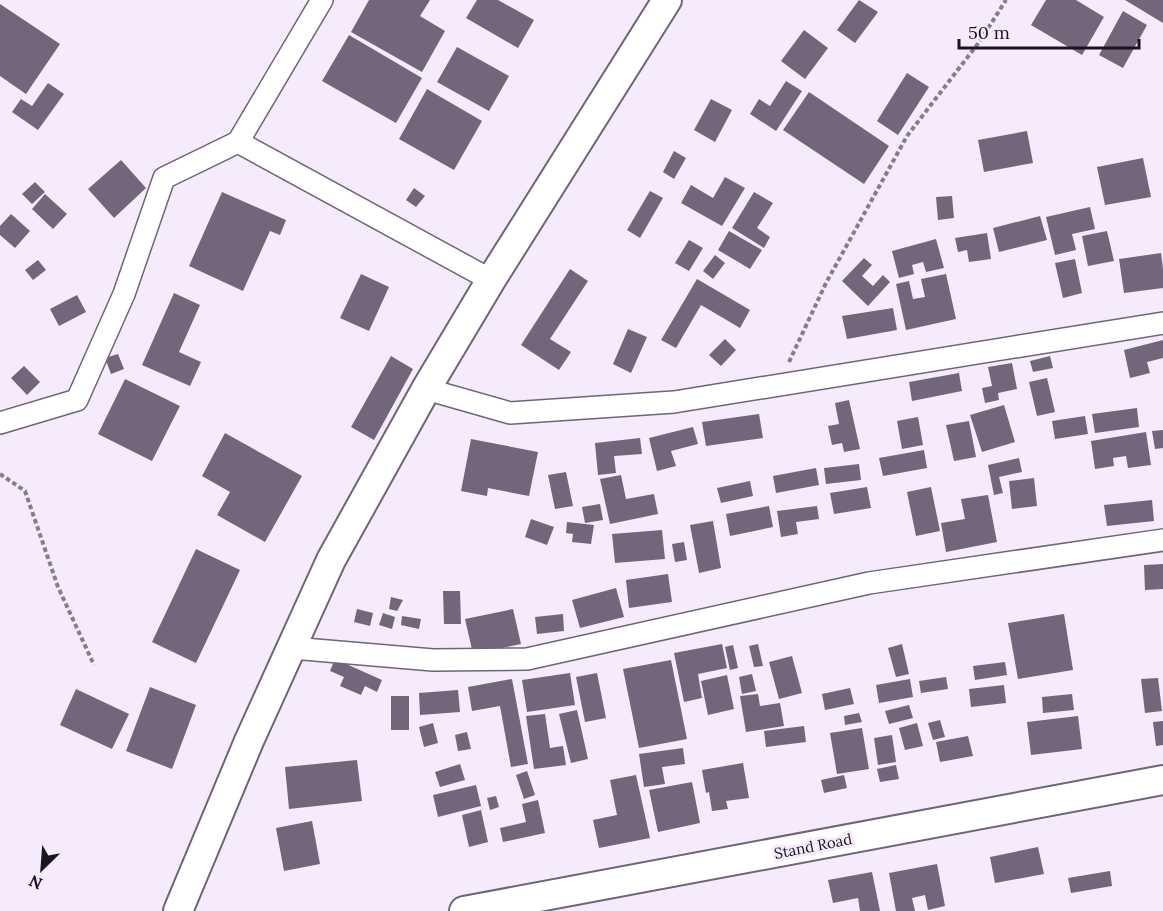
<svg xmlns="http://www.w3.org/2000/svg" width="1163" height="911" font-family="Lora,serif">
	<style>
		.building { fill: #72677a }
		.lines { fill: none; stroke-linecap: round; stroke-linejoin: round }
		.minor-casing { stroke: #6f6478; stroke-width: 24 }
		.secondary-casing { stroke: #6f6478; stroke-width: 32 }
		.path { stroke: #847d8a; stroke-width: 4; stroke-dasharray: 4.5 3; stroke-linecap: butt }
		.minor { stroke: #fff; stroke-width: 21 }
		.secondary { stroke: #fff; stroke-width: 28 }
		.labels { text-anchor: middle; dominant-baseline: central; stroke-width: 6; stroke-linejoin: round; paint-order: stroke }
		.street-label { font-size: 15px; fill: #19151d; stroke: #f5ebfd }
	</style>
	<rect width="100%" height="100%" fill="#f5ebfd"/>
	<path class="building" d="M369,0H430L420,16L445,31L422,72L351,32Z
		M477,0H498L534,20L518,48L466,18Z
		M859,0L878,12L855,43L837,30Z
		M1046,0H1076L1104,17L1082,55L1031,25Z
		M1125,0H1163V23Z
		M0,4L60,44L26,94L0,76Z
		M1123,11L1147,25L1123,68L1099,55Z
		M804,30L828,48L805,79L781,61Z
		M349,35L422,78L396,123L322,81Z
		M457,47L509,76L489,111L437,82Z
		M907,73L929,87L898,135L877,121Z
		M786,81L802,91L776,131L750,114L759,99L770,106Z
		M48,83L64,94L38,130L12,112L21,99L32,106Z
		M427,89L482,121L454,170L399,139Z
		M809,92L889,146L864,184L783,130Z
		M711,99L732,110L715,142L694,130Z
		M1027,131L1033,163L984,172L978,140Z
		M674,151L686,158L674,179L663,172Z
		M1143,158L1151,197L1105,205L1097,167Z
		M121,160L146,188L114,218L88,189Z
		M725,177L745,188L722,226L681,203L691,185L713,198Z
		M35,182L45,192L32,204L22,194Z
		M414,188L425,196L416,207L406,200Z
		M650,191L663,198L640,238L627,230Z
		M222,192L286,220L280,235L270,231L243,291L189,266Z
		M754,192L773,203L757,228L770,237L764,248L732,228Z
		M45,194L67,214L53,229L32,209Z
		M952,196L954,218L938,220L936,197Z
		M1090,207L1095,229L1072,234L1076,250L1055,255L1046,217Z
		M11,214L30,231L15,248L0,235V226Z
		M1040,216L1047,240L999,252L993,228Z
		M729,231L762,250L750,269L718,250Z
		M1107,231L1114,261L1088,266L1082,236Z
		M987,233L991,259L969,262L967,250L958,252L955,238Z
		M936,239L944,268L926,272L923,262L912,265L914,274L899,278L892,251Z
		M689,240L703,248L689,271L675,263Z
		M1161,253L1163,269V288L1124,293L1119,259Z
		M715,255L725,263L713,279L703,271Z
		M864,258L872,265L862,276L873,286L883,275L890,282L868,306L842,281Z
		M1075,259L1082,293L1063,298L1055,263Z
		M38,260L46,270L33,280L25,270Z
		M570,269L588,281L550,339L571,352L559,370L521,345Z
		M361,274L389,287L369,331L340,318Z
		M946,274L956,319L906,330L896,284L909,281L913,299L925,297L921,279Z
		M697,279L750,310L740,328L701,305L676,348L661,340Z
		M174,293L200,305L179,352L201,362L190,386L142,365Z
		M77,295L86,312L59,326L50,309Z
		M893,308L897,330L847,339L842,316Z
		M628,329L647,337L631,373L613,364Z
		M725,339L736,350L721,366L709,355Z
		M1163,340V358L1147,362L1150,373L1130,378L1124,350Z
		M118,354L124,369L111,374L105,358Z
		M391,356L413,369L374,440L351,427Z
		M1050,356L1053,368L1033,372L1030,361Z
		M1012,363L1017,389L998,393L999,400L985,403L982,388L992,386L988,367Z
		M24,366L40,382L27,395L11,378Z
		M959,373L962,391L912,401L909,382Z
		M1047,378L1055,412L1037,416L1029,382Z
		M125,379L180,406L152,461L98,434Z
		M849,400L860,449L844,452L842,443L832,445L828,426L839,424L835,403Z
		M1004,405L1015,442L982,452L970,415Z
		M1137,408L1139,427L1095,433L1092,414Z
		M759,414L763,438L706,446L702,422Z
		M1085,416L1088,434L1055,439L1052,421Z
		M918,417L923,445L902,449L897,421Z
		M969,421L976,457L954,461L946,425Z
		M693,427L698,444L671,451L676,466L657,471L649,438Z
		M1163,430V448L1155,449L1152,431Z
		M1146,432L1151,465L1128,468L1126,456L1113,458L1114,466L1095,469L1091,441Z
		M225,433L302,476L265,542L217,515L230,492L202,476Z
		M640,438L642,454L614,456L616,473L598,475L595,443Z
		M471,439L538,452L529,496L488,488L487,496L461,491Z
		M924,450L927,468L883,476L879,458Z
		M1019,458L1022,472L999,477L1003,493L994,495L988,465Z
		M859,464L861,480L826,484L824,468Z
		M816,468L819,485L776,493L773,476Z
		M566,472L573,506L555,509L548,475Z
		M621,475L626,499L654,494L658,514L610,524L600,479Z
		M1034,478L1037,506L1012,509L1009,481Z
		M750,481L753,496L721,503L717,488Z
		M867,487L871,508L834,514L830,493Z
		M931,487L940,531L916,536L907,492Z
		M988,495L997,542L946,552L941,523L965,519L961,499Z
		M1152,500L1154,521L1107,526L1104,505Z
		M600,504L603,520L585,523L582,507Z
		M769,506L773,527L730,536L726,514Z
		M817,506L819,519L796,522L798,534L781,537L777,511Z
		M531,519L554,527L547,545L525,537Z
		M713,521L721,568L699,573L690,525Z
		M567,522L594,525L591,544L572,542L573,534L566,533Z
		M662,530L665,559L615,563L612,534Z
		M684,542L687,560L675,562L672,544Z
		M196,549L240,570L196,663L152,642Z
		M1163,564V589L1145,590L1144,565Z
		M668,574L672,602L629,608L626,580Z
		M616,588L624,617L580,628L572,600Z
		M443,591H460L461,624H444Z
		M391,597L403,600L397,611L389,609Z
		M357,609L373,613L370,626L354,622Z
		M513,609L521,644L473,654L465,619Z
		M383,613L395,617L392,629L379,625Z
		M563,614L564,631L537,634L535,617Z
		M1064,614L1073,670L1018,679L1008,623Z
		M402,616L421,619L419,629L401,625Z
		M722,644L727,668L698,674L702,698L684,702L674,653Z
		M758,644L763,666L754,667L749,646Z
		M902,644L909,674L896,677L888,648Z
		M733,645L738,668L730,670L725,647Z
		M792,656L802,693L779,699L769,662Z
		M335,659L382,680L377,692L365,686L361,695L340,686L344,677L330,671Z
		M671,660L687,739L639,748L623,669Z
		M1005,662L1007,675L975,680L973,666Z
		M570,673L575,705L527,712L522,680Z
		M597,673L606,718L585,722L576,677Z
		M752,674L756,691L742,694L739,677Z
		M727,675L734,709L708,715L701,681Z
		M946,677L948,689L921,693L919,681Z
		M1158,678L1162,711L1145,713L1141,679Z
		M512,679L528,764L511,767L500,706L472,711L468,687Z
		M910,679L913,697L879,703L876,685Z
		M1004,685L1006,703L971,707L969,689Z
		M150,687L196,705L172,769L126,751Z
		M850,688L854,704L825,710L822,694Z
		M76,689L129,714L112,749L60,725Z
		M458,690L460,712L420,715L419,693Z
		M758,694L760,706L780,703L784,726L746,732L740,696Z
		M1072,694L1074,710L1043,713L1042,697Z
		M391,696H409V730H391Z
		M909,705L913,718L889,724L885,711Z
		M577,710L588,759L571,763L559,714Z
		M859,713L862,722L845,725L844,716Z
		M545,714L550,748L563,746L566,765L534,769L526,716Z
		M1078,716L1082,749L1031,755L1027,722Z
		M940,720L945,737L933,740L928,723Z
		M1163,721V745L1156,746L1153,722Z
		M433,723L438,743L424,747L419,727Z
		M917,723L923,746L905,750L899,728Z
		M804,726L806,742L766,747L764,731Z
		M862,728L869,769L837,774L830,733Z
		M467,732L471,749L458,751L455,735Z
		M892,735L896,762L878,765L874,738Z
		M968,736L973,756L940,762L936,742Z
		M683,748L685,764L662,767L665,784L644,787L639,754Z
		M357,760L362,801L289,809L285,767Z
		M743,763L749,798L726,801L728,809L712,811L709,792L706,793L702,770Z
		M460,764L465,780L440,787L435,772Z
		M896,765L899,779L880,782L877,769Z
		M527,771L535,795L524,799L516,775Z
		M636,775L650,838L599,848L593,820L617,815L610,780Z
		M844,775L847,788L824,793L821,780Z
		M692,782L700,823L658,832L649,790Z
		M476,785L481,806L438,817L433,795Z
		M496,796L499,807L490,810L487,798Z
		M538,800L545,833L503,842L500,828L526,822L522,804Z
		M481,810L488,842L469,847L462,815Z
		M312,821L320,864L284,871L276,828Z
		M1038,847L1044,874L995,883L990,857Z
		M937,864L945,906L928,910L925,895L912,898L915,911H896L889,873Z
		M1110,871L1112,886L1071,893L1068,878Z
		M872,872L880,911H860L858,898L833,903L828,880Z"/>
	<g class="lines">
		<defs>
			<path id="minor" d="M238,142L322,0
				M426,389L510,413L674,402L1163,323
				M0,423L77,400L124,294L164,178L238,142L491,280
				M292,648L433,660L527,659L869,583L1163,540"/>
			<path id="secondary" d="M178,911L249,741L331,560L426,389L491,280L667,0
				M464,911L1163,780"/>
		</defs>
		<use href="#minor" class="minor-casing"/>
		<use href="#secondary" class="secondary-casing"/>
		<path class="path" d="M789,362L826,283L907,136L980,41L1006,0
			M0,474L25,491L58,587L94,665"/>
		<use href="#minor" class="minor"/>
		<use href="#secondary" class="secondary"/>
	</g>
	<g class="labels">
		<g class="street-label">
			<text transform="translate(813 846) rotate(-11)">Stand Road</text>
		</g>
	</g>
	<g transform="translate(42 869) rotate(205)" stroke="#f5ebfd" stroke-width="4.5" paint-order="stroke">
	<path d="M0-4.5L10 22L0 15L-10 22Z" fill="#19151d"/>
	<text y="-9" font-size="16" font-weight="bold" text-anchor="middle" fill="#19151d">N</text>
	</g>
	<path d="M959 39v9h180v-9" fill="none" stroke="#19151d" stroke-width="3"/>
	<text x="968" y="39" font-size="18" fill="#19151d" stroke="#f5ebfd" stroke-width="4.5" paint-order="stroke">50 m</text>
</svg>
